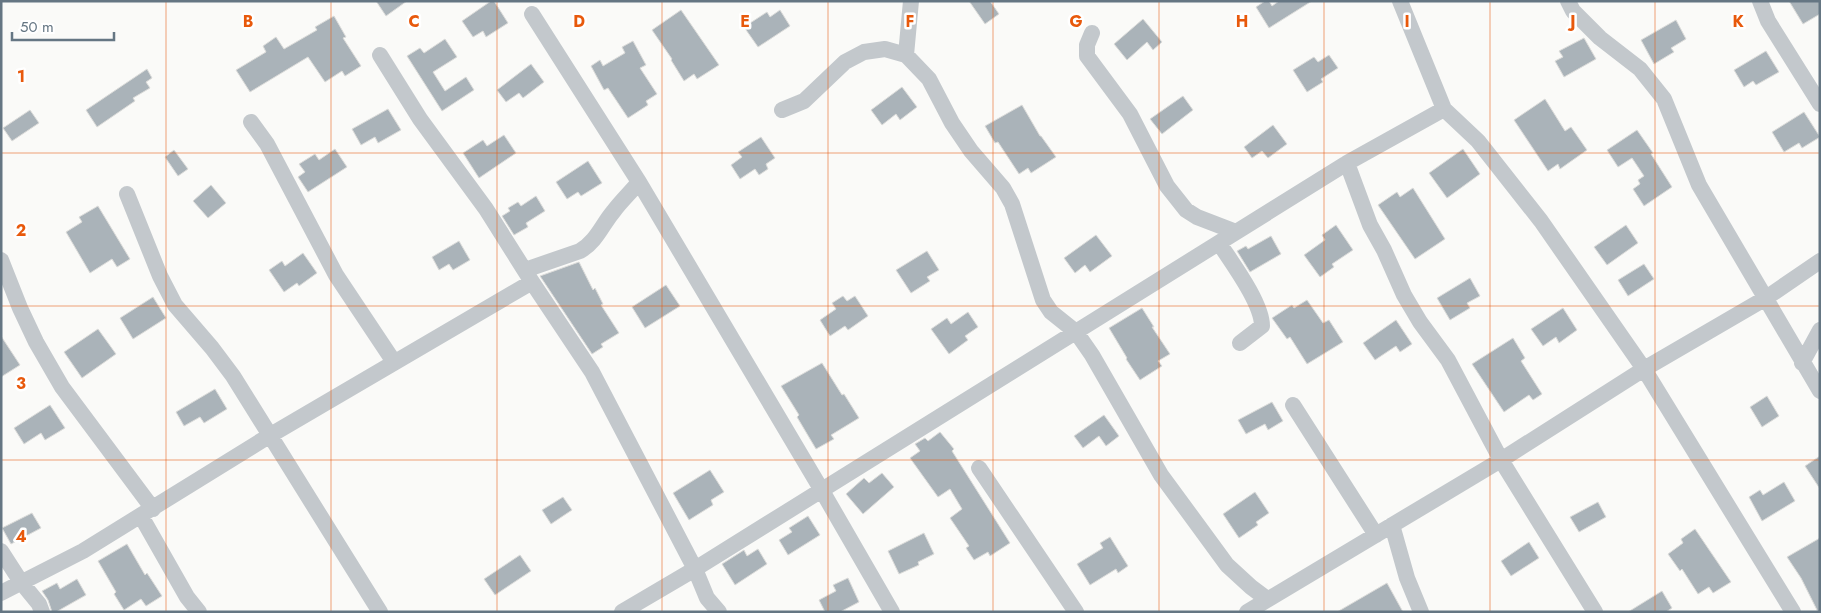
<svg xmlns="http://www.w3.org/2000/svg" width="1821" height="613" font-family="Jost,sans-serif">
	<style>
		.building { fill: #aab3b9; stroke: #dcdcda }
		.lines { fill: none; stroke-linecap: round; stroke-linejoin: round }
		.minor { stroke: #c3c8cc; stroke-width: 16 }
		.grid { fill: none; stroke: #e8590c; stroke-width: 1; stroke-opacity: 0.55 }
		.grid-label { font-size: 16px; text-anchor: middle; font-weight: bold; fill: #e8590c; stroke: #fff; stroke-width: 5; stroke-linejoin: round; paint-order: stroke }
	</style>
	<rect width="100%" height="100%" fill="#fafaf8"/>
	<path class="building" d="M376,1H407L386,16Z
		M491,1H494L508,23L486,37L483,31L473,37L462,21Z
		M969,1H990L999,14L985,24Z
		M1265,1H1269L1272,6L1279,1H1312L1269,28L1256,7Z
		M1789,1H1820V14L1803,24Z
		M681,10L719,65L697,79L694,74L684,81L671,60L672,59L652,30Z
		M780,10L790,26L758,47L744,27L767,12L770,17Z
		M334,16L346,37L343,38L361,66L345,76L342,71L325,82L308,57L250,92L236,70L266,52L263,46L276,37L284,49L317,30L315,27Z
		M1143,19L1162,42L1153,50L1147,42L1127,60L1114,44Z
		M1676,20L1686,39L1671,48L1674,52L1654,64L1641,40Z
		M1584,38L1596,59L1564,77L1555,61L1563,57L1559,51Z
		M445,39L457,57L433,72L445,91L466,77L474,90L442,111L407,56L420,48L424,53Z
		M633,41L646,65L640,68L657,94L646,101L648,105L628,118L608,88L604,90L591,66L600,60L603,66L625,53L622,47Z
		M1766,51L1779,72L1756,85L1753,81L1744,87L1734,70Z
		M1329,55L1338,68L1321,79L1323,82L1307,92L1293,70L1314,57L1318,62Z
		M531,64L544,82L523,98L519,93L506,102L497,90Z
		M147,69L152,78L146,82L150,88L133,98L135,101L97,127L86,110Z
		M902,87L917,107L900,120L896,114L882,125L871,110Z
		M1183,96L1193,110L1162,134L1150,119Z
		M1545,99L1565,131L1571,127L1587,150L1560,169L1558,164L1548,171L1514,120Z
		M1022,105L1040,136H1041L1056,157L1031,173L1028,168L1019,174L998,142L995,143L985,126Z
		M388,109L401,130L378,143L375,137L361,145L352,129Z
		M30,110L39,123L12,141L3,128Z
		M1804,112L1820,137L1802,148L1799,143L1784,152L1772,132Z
		M1273,125L1287,144L1268,158L1262,151L1252,158L1244,147Z
		M1637,130L1653,153L1651,154L1672,187L1644,206L1633,189L1640,184L1638,180L1644,176L1632,158L1618,167L1607,150Z
		M504,135L516,153L479,178L463,153L483,140L487,146Z
		M761,137L775,158L766,164L768,169L759,175L755,169L740,179L731,165L742,157L738,152Z
		M335,149L347,167L308,192L298,177L305,172L299,164L315,154L319,160Z
		M1463,149L1480,174L1447,198L1429,173Z
		M174,150L188,169L178,176L165,157Z
		M588,161L602,183L581,196L578,192L567,199L556,182Z
		M211,185L226,203L208,218L193,201Z
		M1413,188L1445,239L1415,259L1378,205L1397,192L1400,197Z
		M536,196L545,211L526,223L528,227L514,235L502,216L510,211L508,208L518,202L521,206Z
		M98,206L130,259L117,267L112,259L90,273L66,232L82,222L79,217Z
		M1336,225L1353,250L1332,264L1334,267L1320,277L1304,255L1325,240L1322,235Z
		M1626,225L1638,243L1607,265L1594,247Z
		M1096,235L1112,256L1090,272L1085,265L1075,273L1064,258Z
		M1271,236L1281,254L1250,272L1237,251L1246,246L1248,249Z
		M459,241L470,260L453,270L449,264L439,270L432,257Z
		M927,251L939,270L927,277L930,281L911,293L896,270Z
		M303,253L317,273L299,286L297,283L284,292L269,270L282,261L285,266Z
		M579,262L593,290L595,288L603,304L601,305L619,333L601,344L603,347L592,354L540,276Z
		M1644,264L1654,279L1628,296L1618,280Z
		M1470,278L1480,296L1467,303L1470,308L1450,320L1437,298Z
		M666,285L680,306L645,328L632,307Z
		M843,296L847,301L855,296L868,316L848,330L845,326L830,336L820,320L836,309L832,303Z
		M153,297L166,318L133,339L120,318Z
		M1307,300L1323,323L1329,320L1343,342L1307,364L1290,337L1287,339L1272,318L1292,305L1294,308Z
		M1142,308L1154,327H1152L1170,354L1158,361L1162,366L1140,380L1126,359L1127,358L1109,328Z
		M1563,308L1577,330L1559,343L1556,337L1543,346L1531,329Z
		M968,312L978,327L965,336L968,340L949,354L931,329L947,318L951,324Z
		M1396,320L1412,344L1400,352L1396,346L1375,360L1363,343Z
		M98,329L116,354L82,378L64,352Z
		M1,336L20,365L1,377Z
		M1513,338L1525,358L1521,361L1542,394L1533,400L1529,395L1504,412L1472,364Z
		M822,363L842,395L844,394L859,418L831,435L834,439L816,449L797,417L799,415L781,386Z
		M215,389L227,409L204,423L200,417L184,426L176,412Z
		M1767,396L1779,416L1762,427L1750,407Z
		M1272,402L1283,421L1268,430L1265,424L1246,434L1238,420Z
		M50,405L65,428L45,440L41,433L24,444L14,428Z
		M1104,415L1119,436L1106,446L1099,436L1083,448L1074,436Z
		M940,432L954,449L952,451L1010,543L990,556L988,552L974,560L966,548L969,546L950,518L962,509L950,489L938,497L910,458L920,451L915,444L925,438L928,441Z
		M1820,456V489L1805,466Z
		M710,470L724,492L711,500L713,505L689,520L673,493Z
		M882,473L894,487L863,514L846,494L864,478L869,483Z
		M1784,482L1795,501L1762,521L1749,497L1760,490L1763,495Z
		M1255,492L1269,513L1256,522L1258,525L1239,538L1223,514Z
		M563,497L572,510L551,524L542,510Z
		M1598,502L1606,517L1579,532L1570,517Z
		M32,513L41,528L11,544L2,528Z
		M808,516L820,535L788,555L779,540L792,532L789,528Z
		M1695,529L1731,582L1713,593L1709,587L1698,594L1682,569L1680,571L1668,554L1683,543L1681,539Z
		M924,533L934,554L918,562L919,565L899,574L888,551Z
		M1110,537L1128,566L1118,573L1116,569L1090,585L1077,564L1103,548L1100,543Z
		M1820,538V612H1818L1801,578L1787,557Z
		M1529,542L1539,558L1511,576L1501,561Z
		M127,544L145,575L147,573L162,596L146,606L141,599L124,610L114,594L116,592L98,561Z
		M758,549L767,564L735,585L722,564L744,550L747,556Z
		M520,555L531,571L495,595L484,579Z
		M848,578L859,602L840,612H825L819,600L836,591L833,585Z
		M77,579L86,595L56,612H52L48,600L42,591L57,583L60,589Z
		M1387,583L1403,612H1337Z
		M1662,591L1672,608L1666,612H1628Z"/>
	<g class="lines">
		<path class="minor" d="M1400,1L1444,109L1478,141L1541,221L1644,369L1793,612
			M1568,1L1573,11L1600,38L1640,69L1664,99L1699,185L1820,391
			M1760,1L1768,21L1820,104
			M532,14L639,182L821,489L892,612
			M1092,33L1087,45V56L1130,114L1167,186L1186,210L1197,217L1236,232
			M380,55L420,119L486,209L532,282L592,372L695,569L707,598L719,612
			M906,55L911,1
			M782,110L804,101L845,62L864,52L885,49L906,55L929,79L952,123L971,151L1003,188L1012,204L1043,300L1051,312L1076,332L1092,355L1161,475L1197,524L1227,565L1251,587L1267,599
			M251,122L267,144L336,275L394,362
			M1347,163L1370,225L1384,250L1404,295L1420,322L1448,360L1501,460L1595,612
			M127,194L160,276L175,305L212,348L233,376L380,612
			M1219,243C1232,263 1262,303 1262,326L1240,343
			M1,260L20,308L36,342L62,387L153,509
			M525,270L580,251C596,242 602,225 613,212C621,201 631,192 639,182
			M1802,363L1820,330
			M1293,405L1376,535
			M979,468L1076,612
			M141,516L187,597L199,612
			M1392,525L1407,578L1421,612
			M1,551L21,582L39,604L42,612
			M1,593L83,551L269,436L532,282
			M622,612L695,569L1347,163L1444,109
			M1247,612L1501,460L1644,369L1766,298L1820,261"/>
	</g>
	<path class="grid" d="M166,1V612M331,1V612M497,1V612M662,1V612M828,1V612M993,1V612M1159,1V612M1324,1V612M1490,1V612M1655,1V612M1,153H1820M1,306H1820M1,460H1820"/>
	<g class="grid-label">
		<text x="248" y="27">B</text>
		<text x="414" y="27">C</text>
		<text x="579" y="27">D</text>
		<text x="745" y="27">E</text>
		<text x="910" y="27">F</text>
		<text x="1076" y="27">G</text>
		<text x="1242" y="27">H</text>
		<text x="1407" y="27">I</text>
		<text x="1573" y="27">J</text>
		<text x="1738" y="27">K</text>
		<text x="21" y="82">1</text>
		<text x="21" y="236">2</text>
		<text x="21" y="389">3</text>
		<text x="21" y="542">4</text>
	</g>
	<rect width="1821" height="613" fill="none" stroke="#657683" stroke-width="5"/>
	<path d="M12 32v8h102v-8" fill="none" stroke="#657683" stroke-width="2.5"/>
	<text x="20" y="32" font-size="15" fill="#657683" stroke="#ffffff" stroke-width="4" paint-order="stroke">50 m</text>
</svg>
